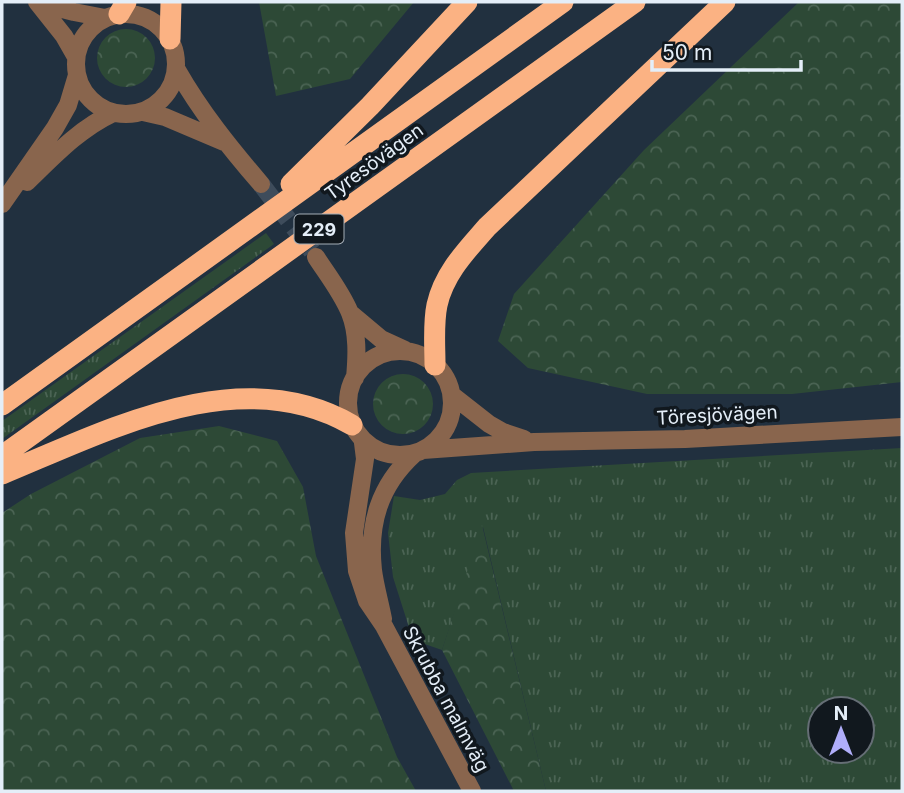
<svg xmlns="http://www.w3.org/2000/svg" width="904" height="793" font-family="Inter,sans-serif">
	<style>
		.grass { fill: url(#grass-tufts); fill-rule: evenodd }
		.forest { fill: url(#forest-crowns) }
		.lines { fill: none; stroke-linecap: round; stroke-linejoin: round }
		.minor-tunnel { stroke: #3e4c5b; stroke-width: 18; stroke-dasharray: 18 9; stroke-linecap: butt }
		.minor { stroke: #89654d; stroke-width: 18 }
		.highway { stroke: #fbb283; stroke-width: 21 }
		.labels { text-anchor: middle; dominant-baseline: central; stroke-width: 7; stroke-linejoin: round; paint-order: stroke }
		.shield { fill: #11181e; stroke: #a5aeb7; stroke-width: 2 }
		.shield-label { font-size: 18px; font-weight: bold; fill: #e4eef8 }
		.street-label { font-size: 19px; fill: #e4eef8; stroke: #11181e }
	</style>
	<defs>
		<pattern id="grass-tufts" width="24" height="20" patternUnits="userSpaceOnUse" patternTransform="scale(1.75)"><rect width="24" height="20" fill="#2d4936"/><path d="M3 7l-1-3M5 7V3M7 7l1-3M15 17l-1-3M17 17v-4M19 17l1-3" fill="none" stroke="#4b6454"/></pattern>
		<pattern id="forest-crowns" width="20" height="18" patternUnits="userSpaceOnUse" patternTransform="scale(1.75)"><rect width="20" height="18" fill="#2d4936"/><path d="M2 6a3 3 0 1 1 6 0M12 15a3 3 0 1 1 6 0" fill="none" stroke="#4b6454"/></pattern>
	</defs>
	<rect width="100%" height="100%" fill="#21303f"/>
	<path class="grass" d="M266,233L274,244L2,439V421Z
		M902,448V791H546L483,527L442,650L413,640L393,577L388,533L394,496L420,500L445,494L457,480L471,473ZM820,709H862V751H820Z"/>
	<path class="forest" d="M259,2H414L350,79L276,96Z
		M799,2H902V382L792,394H647L528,368L498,341L514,294L644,150Z
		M97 58a29 29 0 1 1 58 0a29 29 0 1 1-58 0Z
		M373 404a30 30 0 1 1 60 0a30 30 0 1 1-60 0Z
		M219,426L277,441L303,487L316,556L397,757L416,791H2V513L31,494L140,438Z
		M482,525L546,791H514L442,650Z"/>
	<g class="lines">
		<path class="minor-tunnel" d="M261,184L312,251"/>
		<path class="minor" d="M37,2L64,36L76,57
			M39,3L74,12L105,18
			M76 64a50 50 0 1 1 100 0a50 50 0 1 1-100 0Z
			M177,70C201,112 230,148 261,184
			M143,112L165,117L224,142
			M27,182C54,156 79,129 113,113
			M2,204L55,128L68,105L77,75
			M316,257C327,274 342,293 350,313C358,333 357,356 355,378
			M350,313L381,339L405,350
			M348 403a52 52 0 1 1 104 0a52 52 0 1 1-104 0Z
			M452,395L489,424L503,432L524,439
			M363,443L365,459L354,533L357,571L367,601L384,626L472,791
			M423,450L534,442L685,439L902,427
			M383,619C380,603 375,586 373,570C368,524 379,486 414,454"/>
		<path class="highway" d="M119,14L126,2
			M170,39L171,2
			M291,184L370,106L467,2
			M435,365C435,345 433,324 437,305C444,273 467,250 487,227L725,2
			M2,405L563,2
			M2,456L635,2
			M2,474C109,430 240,360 352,425"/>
	</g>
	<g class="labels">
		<rect class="shield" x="294.5" y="214.5" width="49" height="29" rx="5"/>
		<g class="shield-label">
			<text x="319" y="229">229</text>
		</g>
		<g class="street-label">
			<text transform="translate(374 162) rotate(-36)">Tyresövägen</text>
			<text transform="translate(717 415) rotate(-3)">Töresjövägen</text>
			<text transform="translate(446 699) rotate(62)">Skrubba malmväg</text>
		</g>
	</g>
	<rect width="904" height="793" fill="none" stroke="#e4eef8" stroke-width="7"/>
	<g transform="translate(841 730)"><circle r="33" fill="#11181e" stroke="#656e75" stroke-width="2"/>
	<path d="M0-5L12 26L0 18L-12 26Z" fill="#b0aefa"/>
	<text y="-10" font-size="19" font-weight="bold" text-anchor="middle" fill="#e4eef8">N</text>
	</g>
	<path d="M652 60v10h149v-10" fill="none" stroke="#e4eef8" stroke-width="3.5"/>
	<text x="662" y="60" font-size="21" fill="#e4eef8" stroke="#11181e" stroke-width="5" paint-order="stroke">50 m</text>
</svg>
